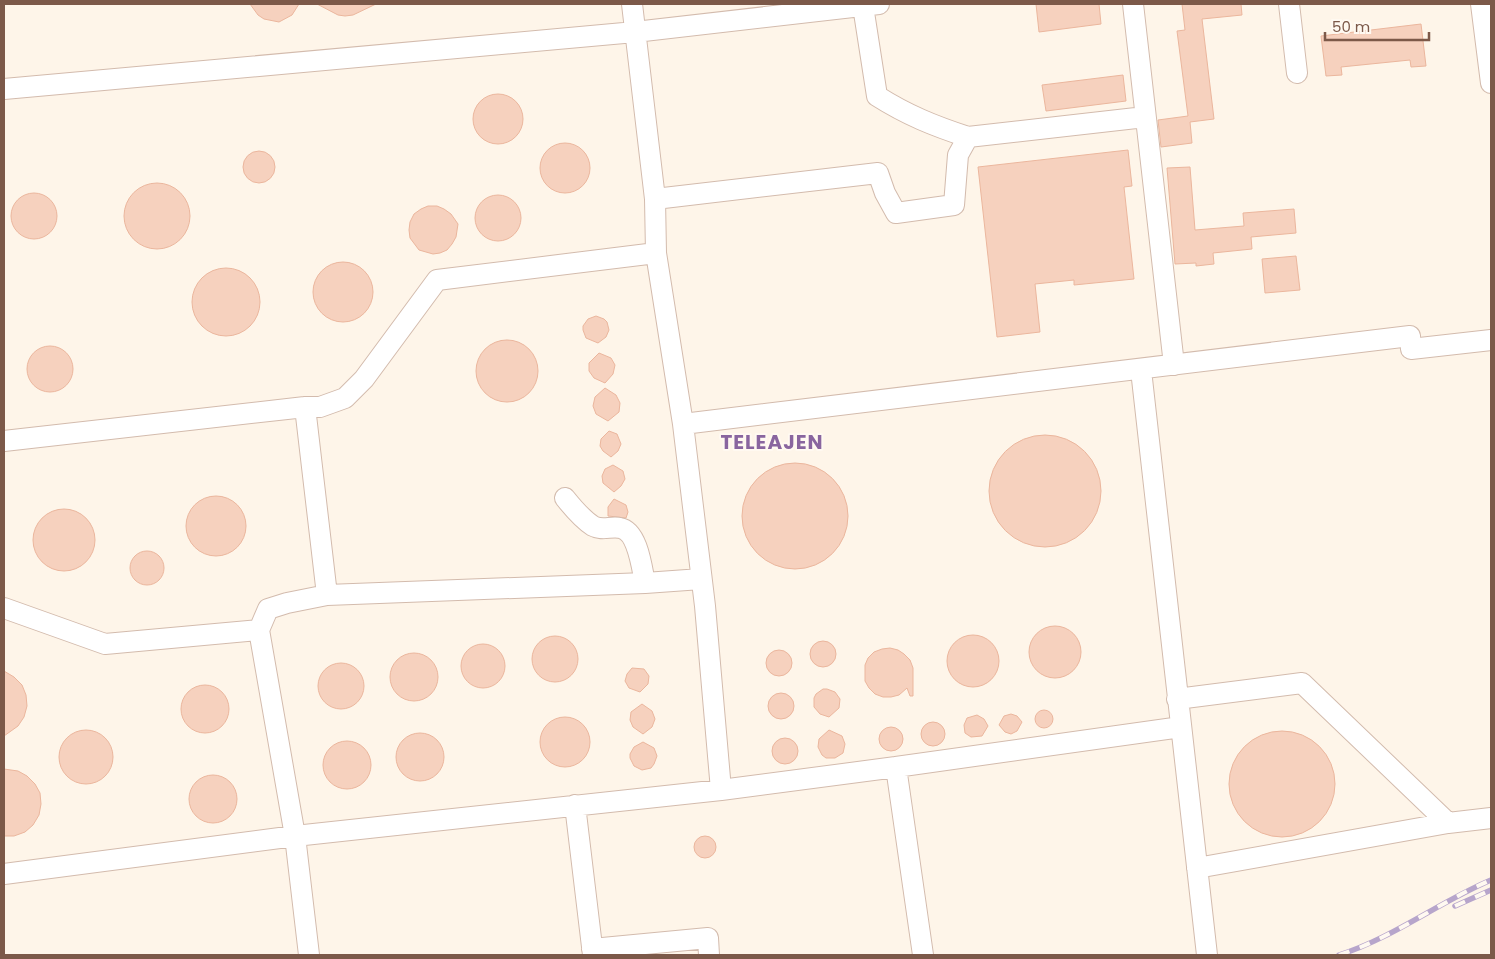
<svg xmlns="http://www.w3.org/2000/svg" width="1495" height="959" font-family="Poppins,sans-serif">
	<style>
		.building { fill: #f6d1be; stroke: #ebb69d }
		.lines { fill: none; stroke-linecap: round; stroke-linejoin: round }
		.minor-casing { stroke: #d3bbad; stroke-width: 22 }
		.minor { stroke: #fff; stroke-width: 20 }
		.rail-casing { stroke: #b7a5cb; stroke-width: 5.5 }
		.rail { stroke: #fff9f1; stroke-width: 4; stroke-dasharray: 11; stroke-linecap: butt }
		.labels { text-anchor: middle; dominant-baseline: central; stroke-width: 4; stroke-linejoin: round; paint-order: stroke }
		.district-label { font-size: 20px; font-weight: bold; letter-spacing: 1px; fill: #89659f; stroke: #fff9f1 }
	</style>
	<rect width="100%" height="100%" fill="#fef5e9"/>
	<path class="building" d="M250,4H299L292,15L279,22L264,19L258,15Z
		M317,4H376L353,15L345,16L338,15Z
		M1036,4H1099L1101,24L1039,32Z
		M1182,4H1241L1242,15L1202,19L1214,119L1190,122L1192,143L1161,147L1158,120L1188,116L1177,31L1185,30Z
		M1421,24L1426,66L1411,67L1410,60L1341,67L1342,75L1326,76L1321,36Z
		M1123,75L1126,101L1046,111L1042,85Z
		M473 119a25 25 0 1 1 50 0a25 25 0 1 1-50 0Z
		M540 168a25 25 0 1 1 50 0a25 25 0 1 1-50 0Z
		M1128,150L1132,186L1124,187L1134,279L1074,285V280L1035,284L1040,332L997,337L978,167Z
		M243 167a16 16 0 1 1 32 0a16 16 0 1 1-32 0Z
		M1190,167L1195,230L1244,226L1243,213L1294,209L1296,233L1251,237L1252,249L1213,253L1214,264L1196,266V263L1175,264L1167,168Z
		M124 216a33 33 0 1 1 66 0a33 33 0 1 1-66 0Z
		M11 216a23 23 0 1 1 46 0a23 23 0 1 1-46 0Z
		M475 218a23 23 0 1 1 46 0a23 23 0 1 1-46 0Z
		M428,206H437L444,209L451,214L458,224L456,237L452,244L447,250L440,253L433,254L419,250L410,238L409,230L410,222L414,214L421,209Z
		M1296,256L1300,290L1265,293L1262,259Z
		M313 292a30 30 0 1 1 60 0a30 30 0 1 1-60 0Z
		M192 302a34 34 0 1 1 68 0a34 34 0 1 1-68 0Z
		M596,316L604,319L607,322L609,330L606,337L598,343L586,338L583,330V326L588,319Z
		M476 371a31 31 0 1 1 62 0a31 31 0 1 1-62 0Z
		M27 369a23 23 0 1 1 46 0a23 23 0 1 1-46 0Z
		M599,353L611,358L615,365L613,374L605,383L594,378L589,371V363Z
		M605,388L616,395L620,403L619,412L608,421L596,414L593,406L595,397Z
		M609,431L617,434L621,444L618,451L611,457L603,451L600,446L601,439Z
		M989 491a56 56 0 1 1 112 0a56 56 0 1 1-112 0Z
		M742 516a53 53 0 1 1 106 0a53 53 0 1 1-106 0Z
		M613,465L623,471L625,479L621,486L614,492L603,483L602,476L605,469Z
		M186 526a30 30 0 1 1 60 0a30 30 0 1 1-60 0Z
		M614,499L626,505L628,512L626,518L608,516V507Z
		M33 540a31 31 0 1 1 62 0a31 31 0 1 1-62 0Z
		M130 568a17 17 0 1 1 34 0a17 17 0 1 1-34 0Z
		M1029 652a26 26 0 1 1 52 0a26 26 0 1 1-52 0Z
		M947 661a26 26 0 1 1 52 0a26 26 0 1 1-52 0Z
		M532 659a23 23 0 1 1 46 0a23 23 0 1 1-46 0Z
		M810 654a13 13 0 1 1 26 0a13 13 0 1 1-26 0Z
		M461 666a22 22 0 1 1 44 0a22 22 0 1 1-44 0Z
		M890,648L898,650L904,654L910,660L913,668V696H910L907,688L899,695L891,697H883L875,694L869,688L865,681V665L868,658L874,652L882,649Z
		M766 663a13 13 0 1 1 26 0a13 13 0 1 1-26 0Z
		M390 677a24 24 0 1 1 48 0a24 24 0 1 1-48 0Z
		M318 686a23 23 0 1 1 46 0a23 23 0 1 1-46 0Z
		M632,668L644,669L649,676L648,684L640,692L629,688L625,681L627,674Z
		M4,671L14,677L22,685L26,695L27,706L24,717L18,726L4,736Z
		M181 709a24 24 0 1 1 48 0a24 24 0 1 1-48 0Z
		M823,689H827L835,692L840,699L839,708L829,717L820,714L814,707V698L816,694Z
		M768 706a13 13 0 1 1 26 0a13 13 0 1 1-26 0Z
		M642,704L652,711L655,719L652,727L643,734L633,727L630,720L631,712Z
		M1035 719a9 9 0 1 1 18 0a9 9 0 1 1-18 0Z
		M1011,714L1017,716L1022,722L1017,731L1011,734L1005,732L999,725L1004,716Z
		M977,715L984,719L988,726L982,736L971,737L965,733L964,725L967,718Z
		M540 742a25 25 0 1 1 50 0a25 25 0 1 1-50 0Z
		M921 734a12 12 0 1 1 24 0a12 12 0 1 1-24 0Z
		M879 739a12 12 0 1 1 24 0a12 12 0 1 1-24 0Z
		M829,730L842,736L845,744L843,753L835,758H826L822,755L818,747L819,739Z
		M59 757a27 27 0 1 1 54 0a27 27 0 1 1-54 0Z
		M1229 784a53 53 0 1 1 106 0a53 53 0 1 1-106 0Z
		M396 757a24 24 0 1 1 48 0a24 24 0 1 1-48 0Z
		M772 751a13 13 0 1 1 26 0a13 13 0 1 1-26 0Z
		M323 765a24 24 0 1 1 48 0a24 24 0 1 1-48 0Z
		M643,742L654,748L657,756L654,764L651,768L642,770L634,766L630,758V754L634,747Z
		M4,769L18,771L27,776L35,784L40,793L41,804L39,815L33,825L25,832L14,836H4Z
		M189 799a24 24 0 1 1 48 0a24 24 0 1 1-48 0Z
		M694 847a11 11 0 1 1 22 0a11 11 0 1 1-22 0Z"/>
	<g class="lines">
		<defs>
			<path id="minor" d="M632,4L655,199L656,253L683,424L705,606L721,790
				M1133,4L1174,365
				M1289,4L1297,73
				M1481,4L1491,83
				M863,6L877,96C907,115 934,126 968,137L1145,117
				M4,89L635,32L879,4
				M655,199L878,173L885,193L896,213L954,205L958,155L968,137
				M1141,370L1207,955
				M305,407L327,595
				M683,424L1410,336L1411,349L1491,340
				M4,441L305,407H320L345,398L364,379L437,280L656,253
				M565,498C573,508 582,519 593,526C602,531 611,526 620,528C638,531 642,569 645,583
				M4,608L105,644L259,630
				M1177,699L1302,683L1448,823L1491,818
				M896,767L923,955
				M575,805L593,955
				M1197,868L1448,823
				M4,874L295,836L721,790L896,767L1181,727
				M592,949L708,938L709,955
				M309,955L295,836L259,630L268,609L287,603L327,595L645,583L701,579"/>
		</defs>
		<use href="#minor" class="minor-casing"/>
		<use href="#minor" class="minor"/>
		<defs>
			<path id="rail" d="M1455,906L1491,890
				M1339,955C1393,938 1439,902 1491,880"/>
		</defs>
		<use href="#rail" class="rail-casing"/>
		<use href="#rail" class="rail"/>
	</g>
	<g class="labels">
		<g class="district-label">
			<text x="772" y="442">TELEAJEN</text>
		</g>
	</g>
	<rect width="1495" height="959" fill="none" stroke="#7c5949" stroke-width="10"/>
	<path d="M1325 32v8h104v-8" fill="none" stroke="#7c5949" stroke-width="2.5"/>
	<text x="1332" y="32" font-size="15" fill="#7c5949" stroke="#fff9f1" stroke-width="4" paint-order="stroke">50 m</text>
</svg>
